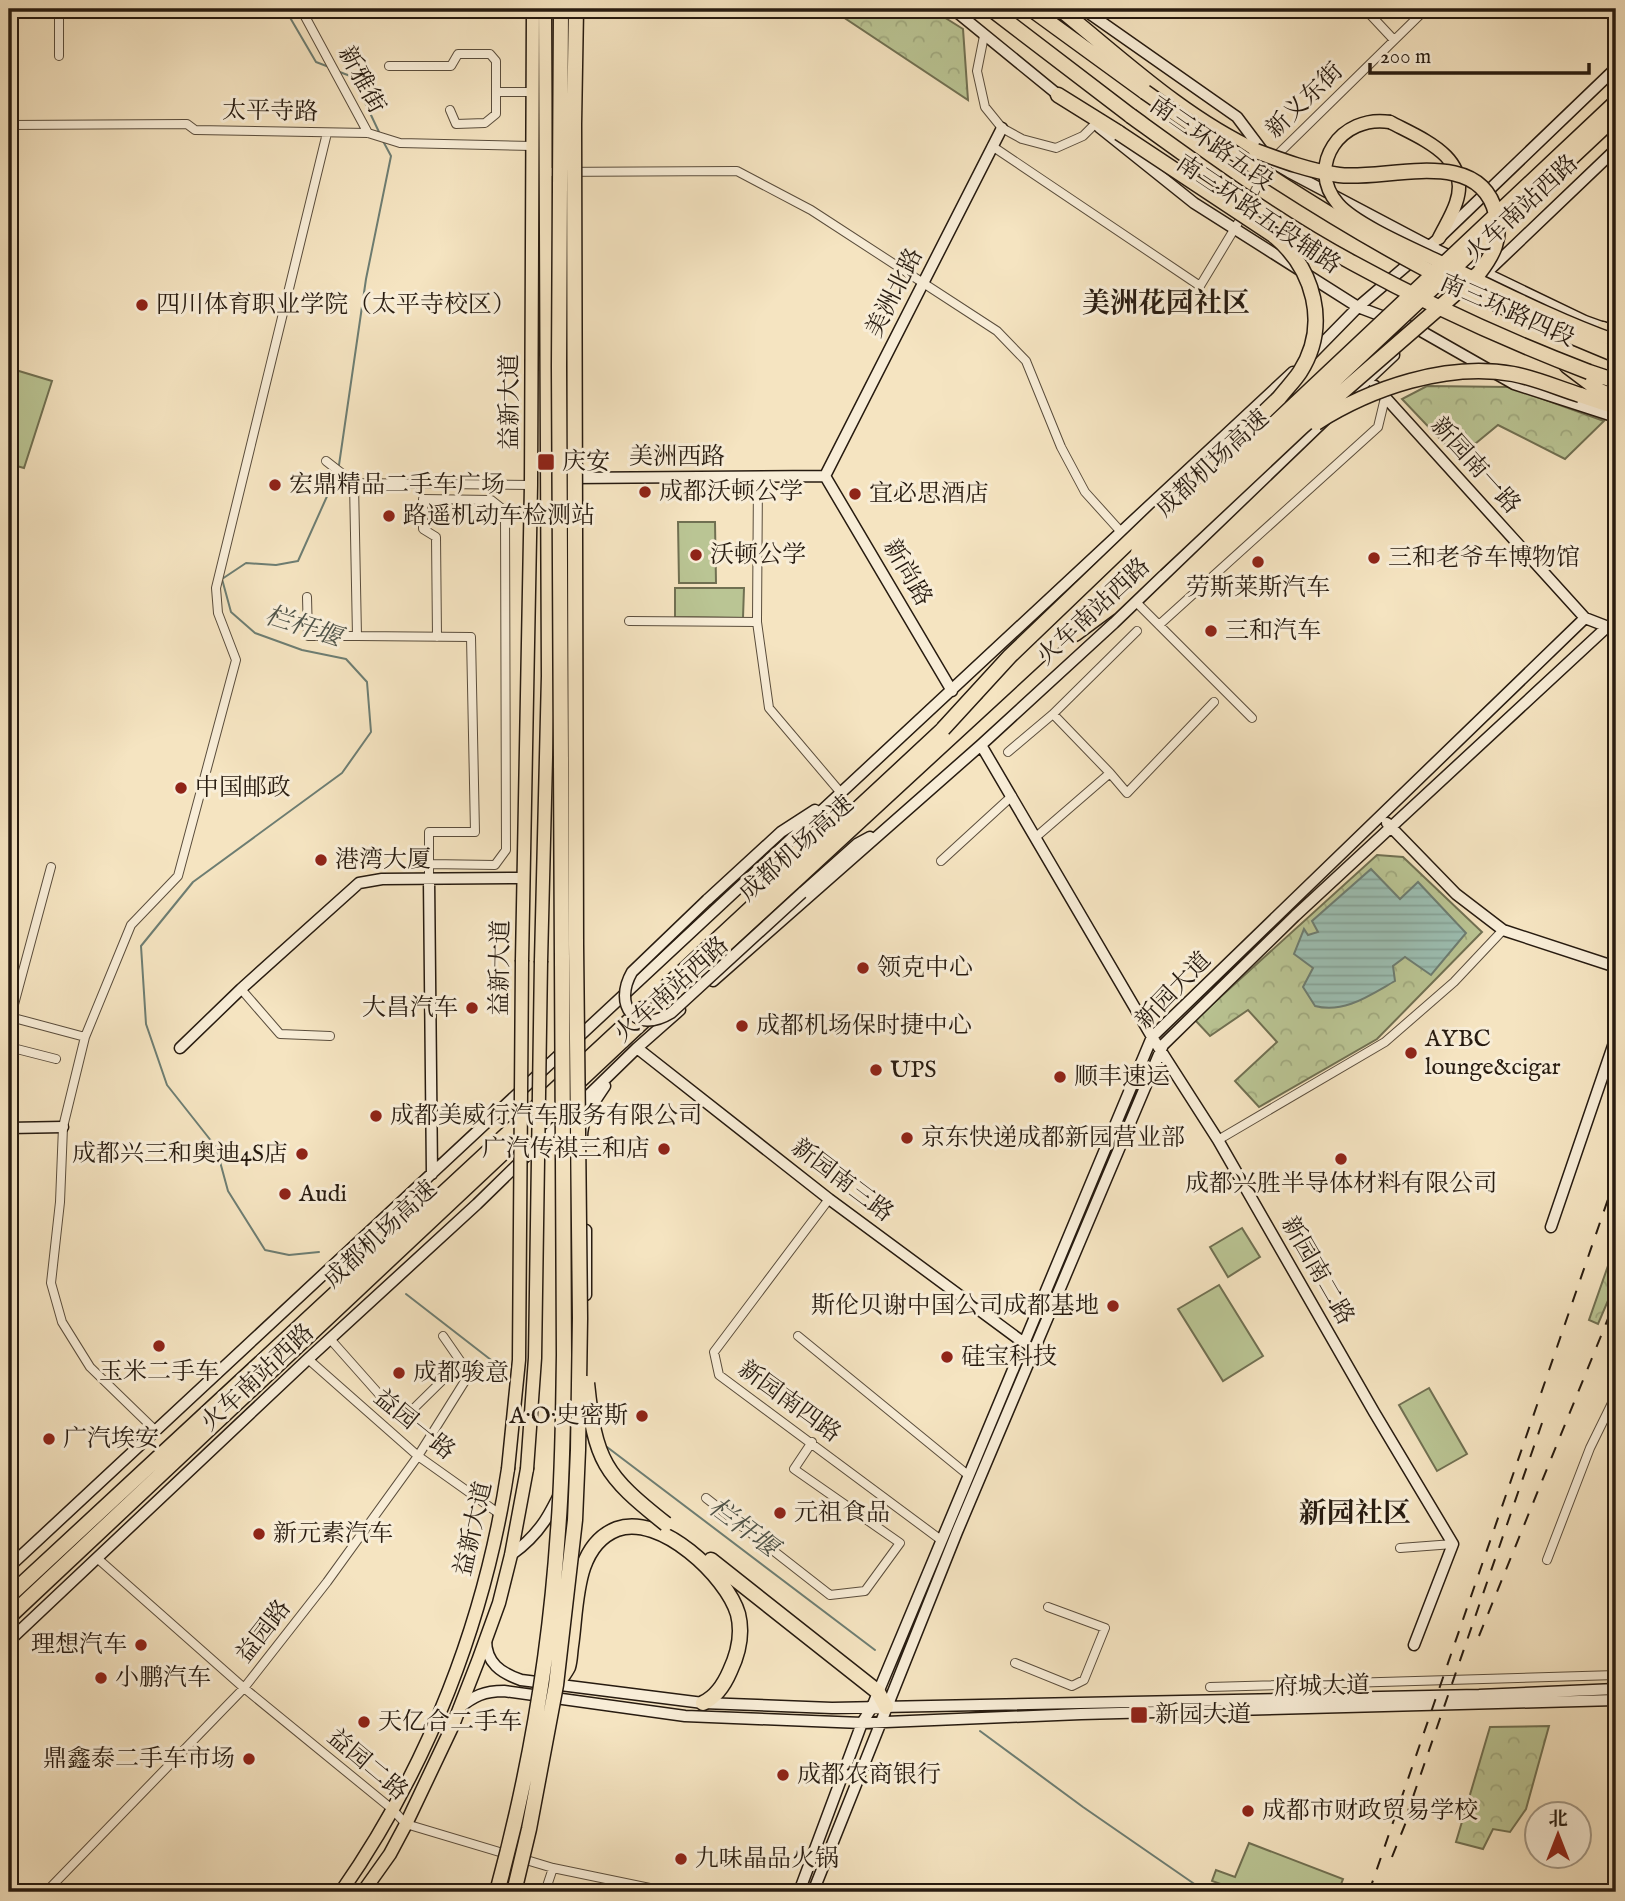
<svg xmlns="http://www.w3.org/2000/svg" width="1625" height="1901" font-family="'IM FELL English','Noto Serif SC',serif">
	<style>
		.green { fill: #bac594; stroke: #707052; stroke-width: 2 }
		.park { fill: url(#park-crowns); stroke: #707052; stroke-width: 2 }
		.water { fill: url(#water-rules); stroke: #6d7d72; stroke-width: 2 }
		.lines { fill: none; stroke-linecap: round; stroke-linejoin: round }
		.stream { stroke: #6d7d72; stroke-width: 2 }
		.street-casing { stroke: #5a4d3c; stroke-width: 10 }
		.secondary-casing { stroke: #271b10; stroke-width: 13 }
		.primary-casing { stroke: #271b10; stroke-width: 15 }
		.highway-casing { stroke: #271b10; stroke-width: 17 }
		.street { stroke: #f8edd7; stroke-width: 8 }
		.secondary { stroke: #f8edd7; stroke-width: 10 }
		.primary { stroke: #f5e4c1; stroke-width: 12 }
		.highway { stroke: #f5e4c1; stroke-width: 14 }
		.rail { stroke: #271b10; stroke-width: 2; stroke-dasharray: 12 12; stroke-linecap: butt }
		.secondary-bridge-casing { stroke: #271b10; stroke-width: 13; stroke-linecap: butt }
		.primary-bridge-casing { stroke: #271b10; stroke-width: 15; stroke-linecap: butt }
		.highway-bridge-casing { stroke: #271b10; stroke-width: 17; stroke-linecap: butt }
		.secondary-bridge { stroke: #f8edd7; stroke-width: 10 }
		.primary-bridge { stroke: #f5e4c1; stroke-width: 12 }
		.highway-bridge { stroke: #f5e4c1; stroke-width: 14 }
		.poi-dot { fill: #8f2418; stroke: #f8edd7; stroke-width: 2.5 }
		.labels { text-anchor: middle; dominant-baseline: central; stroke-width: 6; stroke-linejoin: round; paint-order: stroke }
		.street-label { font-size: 24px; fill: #271b10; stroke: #f8edd7 }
		.poi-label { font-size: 24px; fill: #271b10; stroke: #f8edd7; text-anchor: start }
		.water-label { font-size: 26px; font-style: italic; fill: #505449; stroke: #f8edd7 }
		.quarter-label { font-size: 28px; font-weight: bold; fill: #271b10; stroke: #f8edd7 }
	</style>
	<defs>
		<pattern id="park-crowns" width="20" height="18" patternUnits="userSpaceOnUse" patternTransform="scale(1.75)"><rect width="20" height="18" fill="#bac594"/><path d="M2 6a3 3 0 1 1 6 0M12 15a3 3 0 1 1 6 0" fill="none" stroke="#a0a97f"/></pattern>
		<pattern id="water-rules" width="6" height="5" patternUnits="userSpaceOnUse" patternTransform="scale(1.75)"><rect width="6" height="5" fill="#9cbfb3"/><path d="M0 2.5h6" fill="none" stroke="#86a499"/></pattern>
	</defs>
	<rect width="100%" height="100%" fill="#f5e4c1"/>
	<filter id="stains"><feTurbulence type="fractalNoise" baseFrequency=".00286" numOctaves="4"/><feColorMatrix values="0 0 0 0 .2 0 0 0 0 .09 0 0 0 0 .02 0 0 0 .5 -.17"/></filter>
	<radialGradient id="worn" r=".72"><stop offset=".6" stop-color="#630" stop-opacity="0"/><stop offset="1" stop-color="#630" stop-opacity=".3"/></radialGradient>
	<path class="green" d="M9,368L52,381L24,468L9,464Z
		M678,522H715L716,583H679Z
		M675,588H744L743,618L675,617Z
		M1242,1228L1260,1257L1228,1277L1210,1247Z
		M1219,1285L1263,1356L1223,1381L1178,1309Z
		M1429,1388L1467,1454L1437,1471L1399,1405Z
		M1249,1843L1343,1879L1338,1892H1243L1212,1881L1216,1870L1235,1877Z"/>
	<path class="park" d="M831,9H931L963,29L968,100Z
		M1427,386L1510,387L1604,421L1565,459L1498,425L1458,458L1402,399Z
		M1377,855L1403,857L1482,932L1377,1039L1259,1107L1235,1081L1277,1042L1248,1010L1210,1036L1195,1020Z
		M1616,1243V1282L1598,1324L1589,1320Z
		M1549,1726L1526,1809L1510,1832L1493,1829L1483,1849L1456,1842L1490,1727Z"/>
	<path class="water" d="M1371,869L1400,899L1418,882L1466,933L1431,975L1405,957L1393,966L1395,981C1370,995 1344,1014 1315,1006L1303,987L1313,968L1294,954L1304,929L1308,935L1318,932L1312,921Z"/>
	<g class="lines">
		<path class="stream" d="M285,9L316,62L329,67
			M337,71L353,77L379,132
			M339,465L366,279L391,156L383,141
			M319,1252L289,1255L265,1250L228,1191L216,1147L167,1085L146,1024L141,946L193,882L342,773L371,732L367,682L346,659L302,650L255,633L231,612L222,579L246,563L276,565L298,561L337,474
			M406,1294L504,1370
			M607,1447L875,1650
			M980,1731L1083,1807L1206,1892"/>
		<defs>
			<path id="street" d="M301,9L368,133
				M1365,9L1394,40
				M984,36L977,71L985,107L1002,128L1022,139L1056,148L1083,136L1095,124
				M59,56V9
				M389,66H451L458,54H490L496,61V92
				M450,110L456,124L485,123L496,114V92H531
				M9,125L187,124L195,130L368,133L400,143L532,146
				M992,146L1200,286L1238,223L1266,170
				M1273,159L1426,9
				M545,172L737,171L811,210L997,331L1026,361L1061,447L1085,492L1122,533
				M326,461L354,483L531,485
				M758,477L757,622L769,708L841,793
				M307,597L308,636H357L354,483
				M1136,602L1252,718
				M629,621L757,622
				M1159,625L1378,427L1385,398
				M357,636L471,637L475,832H429V879
				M1008,752L1053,714
				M1110,773L1127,793L1214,702
				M1036,837L1110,773L1053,714L1137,631
				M941,861L1012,796
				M429,864L495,865L506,850L505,511L491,500L423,499V529L436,537L437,637
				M241,989L280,1034L330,1036
				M10,1017L85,1037L63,1127L60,1202L51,1283L62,1322L90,1367L155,1430
				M9,1023L51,867
				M85,1037L131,925L178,876L236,660L218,613L216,588L327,133
				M9,1047L56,1059
				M1218,1140L1385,1042L1454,982L1503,930
				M829,1199L714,1352L719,1375L941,1540
				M798,1336L968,1475
				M331,1340L402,1420L461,1362L443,1336
				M308,1359L418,1456L501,1515
				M706,1498L830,1595L865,1591L900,1543L794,1469L812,1442
				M1400,1548L1453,1544
				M97,1558L244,1688L392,1809L406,1824L553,1868L669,1892
				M1547,1560L1590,1448L1616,1395
				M1015,1663L1072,1686L1084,1680L1105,1628L1048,1607
				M1210,1687L1616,1675
				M46,1892L244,1688L327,1582L418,1456L475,1365
				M545,1892L553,1868"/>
			<path id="secondary" d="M953,9L1062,98
				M1083,9L1237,117L1270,161L1289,172L1429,246L1585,321L1610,330
				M1612,9L1616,15
				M1099,127L1194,203L1358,307L1421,331L1514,384L1616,417
				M1482,277L1616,149
				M1310,356L1358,307L1439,238L1616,68
				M1375,386L1585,618L1616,630
				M1342,404L1394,355
				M825,476L1002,128
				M825,476L952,691
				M569,478L825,476
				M981,745L1152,1037L1218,1140L1374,1412L1453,1544L1414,1645
				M1387,823L1456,894L1503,930L1616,967
				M429,879L432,1174
				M802,893L857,844L870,837
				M707,900L781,832L815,810
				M713,981L981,745L1114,623L1325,420
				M180,1048L241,989L359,883L382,879L524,878
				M637,1048L829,1199L1024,1343
				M9,1128L63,1127
				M582,1137C582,1118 595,1101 605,1086
				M1551,1227L1616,1037
				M586,1230V1295
				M511,1555C546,1530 554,1505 572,1467L574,1457
				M9,1567L1293,372
				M486,1640C486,1663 501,1673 521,1680L703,1703L832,1708L1479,1695L1616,1689
				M9,1641L308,1359L477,1204L637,1048L680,1010
				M459,1708C474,1696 484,1691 504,1691L685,1716L862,1723L1081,1714L1616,1700
				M799,1892L862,1723L872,1707L1152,1037L1585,618
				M813,1892L957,1532L1163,1045L1295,916L1607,627"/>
			<path id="primary" d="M1390,122C1422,139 1472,157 1456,203C1452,215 1445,226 1439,238
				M1603,328L1616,333
				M522,960L531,485L533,9
				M541,961L548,676L545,9
				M341,1892C429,1766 485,1621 508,1469
				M363,1892L390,1854L406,1824L453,1725L478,1661L499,1603L511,1555L527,1469"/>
			<path id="highway" d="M991,9L1131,116
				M1031,9L1145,92
				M1060,9C1122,59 1183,117 1256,151
				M1058,95L1119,133
				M1567,366L1600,391L1616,398
				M1589,372L1616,381
				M1580,395L1616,407
				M1075,634L1110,608L1155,565
				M985,691L1138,552
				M667,986L952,721
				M711,1560L878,1692L886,1707
				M9,1596L642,1009
				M9,1617L670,996L1145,558
				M556,1685C560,1679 565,1673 568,1667C570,1661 570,1653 571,1646C577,1607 573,1546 617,1529C660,1513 727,1576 738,1614C743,1634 738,1654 730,1671C724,1685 716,1697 703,1703"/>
		</defs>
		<use href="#street" class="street-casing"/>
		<use href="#secondary" class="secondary-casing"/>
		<use href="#primary" class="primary-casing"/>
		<use href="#highway" class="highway-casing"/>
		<use href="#street" class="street"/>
		<use href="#secondary" class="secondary"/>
		<use href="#primary" class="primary"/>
		<use href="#highway" class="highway"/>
		<path class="rail" d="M1479,1636L1616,1299
			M1405,1820L1542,1423
			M1392,1857L1410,1812
			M1369,1892L1616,1176"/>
		<defs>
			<path id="secondary-bridge" d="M707,900L632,972C613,1005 635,1035 671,1013L802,893"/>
			<path id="primary-bridge" d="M1390,122C1341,114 1305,166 1338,204C1355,224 1411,248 1436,260C1495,288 1554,319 1616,341
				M508,1469L519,1360L522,960
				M527,1469L535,1358L541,961"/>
			<path id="highway-bridge" d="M1145,92C1233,154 1323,214 1418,265C1482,300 1549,327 1616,355
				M1131,116C1203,168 1275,221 1353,263C1429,305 1508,341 1589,372
				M1316,423C1371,388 1447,362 1513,374C1535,378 1558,388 1580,395
				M1138,552L1616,102
				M1145,558L1616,116
				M1155,565L1303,426L1479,273C1493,255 1502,238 1496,214C1480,145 1386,181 1339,175C1310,171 1283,161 1256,151
				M943,729L1010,656L1279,398C1286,389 1294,381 1300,372C1330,325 1314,268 1273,235L1119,133
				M587,1383C595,1461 604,1475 666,1524
				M497,1892C529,1775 550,1652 558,1531C563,1472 563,1414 564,1355L559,367L561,9
				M514,1892L529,1829L556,1685L575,1520L578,1450L580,1318L576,945L574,124L576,9"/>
		</defs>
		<use href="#secondary-bridge" class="secondary-bridge-casing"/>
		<use href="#primary-bridge" class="primary-bridge-casing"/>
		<use href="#highway-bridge" class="highway-bridge-casing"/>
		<use href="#secondary-bridge" class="secondary-bridge"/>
		<use href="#primary-bridge" class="primary-bridge"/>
		<use href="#highway-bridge" class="highway-bridge"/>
	</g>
	<g class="poi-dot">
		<circle cx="142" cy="305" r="7"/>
		<rect x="537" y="453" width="18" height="18" rx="3.5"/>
		<circle cx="275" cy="485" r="7"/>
		<circle cx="645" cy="492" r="7"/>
		<circle cx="855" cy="494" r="7"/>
		<circle cx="389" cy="516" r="7"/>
		<circle cx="696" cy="555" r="7"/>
		<circle cx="1374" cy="558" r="7"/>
		<circle cx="1258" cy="562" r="7"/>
		<circle cx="1211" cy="631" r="7"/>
		<circle cx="181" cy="788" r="7"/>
		<circle cx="321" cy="860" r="7"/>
		<circle cx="863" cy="968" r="7"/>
		<circle cx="472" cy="1008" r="7"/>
		<circle cx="742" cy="1026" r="7"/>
		<circle cx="1411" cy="1053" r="7"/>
		<circle cx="876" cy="1070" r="7"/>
		<circle cx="1060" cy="1077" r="7"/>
		<circle cx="376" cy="1116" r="7"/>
		<circle cx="907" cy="1138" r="7"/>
		<circle cx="664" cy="1149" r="7"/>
		<circle cx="302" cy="1154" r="7"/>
		<circle cx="1341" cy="1159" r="7"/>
		<circle cx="285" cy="1194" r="7"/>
		<circle cx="1113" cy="1306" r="7"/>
		<circle cx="159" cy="1346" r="7"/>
		<circle cx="947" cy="1357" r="7"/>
		<circle cx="399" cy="1373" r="7"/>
		<circle cx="642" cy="1416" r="7"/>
		<circle cx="49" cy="1439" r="7"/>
		<circle cx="780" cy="1513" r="7"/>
		<circle cx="259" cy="1534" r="7"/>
		<circle cx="141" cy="1645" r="7"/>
		<circle cx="101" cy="1678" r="7"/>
		<rect x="1130" y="1706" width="18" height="18" rx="3.5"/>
		<circle cx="364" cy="1722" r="7"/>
		<circle cx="249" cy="1759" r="7"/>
		<circle cx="783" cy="1775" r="7"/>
		<circle cx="1248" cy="1811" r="7"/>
		<circle cx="681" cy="1859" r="7"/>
	</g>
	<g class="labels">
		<g class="street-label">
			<text transform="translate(361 80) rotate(62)">新雅街</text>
			<text transform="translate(1305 101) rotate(-44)">新义东街</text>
			<text transform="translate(270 112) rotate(1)">太平寺路</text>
			<text transform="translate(1211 144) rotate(35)">南三环路五段</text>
			<text transform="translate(1522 209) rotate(-43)">火车南站西路</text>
			<text transform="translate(1258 215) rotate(34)">南三环路五段辅路</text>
			<text transform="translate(895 293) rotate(-63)">美洲北路</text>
			<text transform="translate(1507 311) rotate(24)">南三环路四段</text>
			<text transform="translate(510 402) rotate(-90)">益新大道</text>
			<text x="677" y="457">美洲西路</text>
			<text transform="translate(1213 464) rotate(-43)">成都机场高速</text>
			<text transform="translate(1475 466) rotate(48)">新园南一路</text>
			<text transform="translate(907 573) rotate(60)">新尚路</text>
			<text transform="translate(1094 612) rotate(-43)">火车南站西路</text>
			<text transform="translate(797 849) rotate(-42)">成都机场高速</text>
			<text transform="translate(501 968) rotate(-89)">益新大道</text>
			<text transform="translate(672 990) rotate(-42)">火车南站西路</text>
			<text transform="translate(1174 991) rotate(-46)">新园大道</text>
			<text transform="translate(842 1181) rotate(37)">新园南三路</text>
			<text transform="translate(381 1235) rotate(-43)">成都机场高速</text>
			<text transform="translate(1317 1271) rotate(60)">新园南二路</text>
			<text transform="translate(258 1378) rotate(-43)">火车南站西路</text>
			<text transform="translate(789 1402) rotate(36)">新园南四路</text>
			<text transform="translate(414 1425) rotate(39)">益园一路</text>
			<text transform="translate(474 1529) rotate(-77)">益新大道</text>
			<text transform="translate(264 1632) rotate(-52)">益园路</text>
			<text transform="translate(1322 1687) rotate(-1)">府城大道</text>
			<text transform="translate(367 1765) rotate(40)">益园二路</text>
		</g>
		<g class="poi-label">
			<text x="156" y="305">四川体育职业学院（太平寺校区）</text>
			<text x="562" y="462">庆安</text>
			<text x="289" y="485">宏鼎精品二手车广场</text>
			<text x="659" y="492">成都沃顿公学</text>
			<text x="869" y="494">宜必思酒店</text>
			<text x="403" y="516">路遥机动车检测站</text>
			<text x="710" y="555">沃顿公学</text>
			<text x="1388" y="558">三和老爷车博物馆</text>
			<text x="1258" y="588" text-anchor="middle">劳斯莱斯汽车</text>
			<text x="1225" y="631">三和汽车</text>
			<text x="195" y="788">中国邮政</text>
			<text x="335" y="860">港湾大厦</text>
			<text x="877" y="968">领克中心</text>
			<text x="458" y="1008" text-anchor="end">大昌汽车</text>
			<text x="756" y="1026">成都机场保时捷中心</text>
			<text x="1425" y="1039">AYBC<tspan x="1425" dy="28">lounge&amp;cigar</tspan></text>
			<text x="890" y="1070">UPS</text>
			<text x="1074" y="1077">顺丰速运</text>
			<text x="390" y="1116">成都美威行汽车服务有限公司</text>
			<text x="921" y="1138">京东快递成都新园营业部</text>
			<text x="650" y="1149" text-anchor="end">广汽传祺三和店</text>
			<text x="288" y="1154" text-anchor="end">成都兴三和奥迪4S店</text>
			<text x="1341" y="1184" text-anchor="middle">成都兴胜半导体材料有限公司</text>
			<text x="299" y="1194">Audi</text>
			<text x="1099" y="1306" text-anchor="end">斯伦贝谢中国公司成都基地</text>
			<text x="961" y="1357">硅宝科技</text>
			<text x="159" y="1372" text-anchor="middle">玉米二手车</text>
			<text x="413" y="1373">成都骏意</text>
			<text x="628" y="1416" text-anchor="end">A·O·史密斯</text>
			<text x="63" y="1439">广汽埃安</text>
			<text x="794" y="1513">元祖食品</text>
			<text x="273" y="1534">新元素汽车</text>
			<text x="127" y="1645" text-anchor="end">理想汽车</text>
			<text x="115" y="1678">小鹏汽车</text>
			<text x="1155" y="1715">新园大道</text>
			<text x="378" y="1722">天亿合二手车</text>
			<text x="235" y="1759" text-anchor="end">鼎鑫泰二手车市场</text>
			<text x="797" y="1775">成都农商银行</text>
			<text x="1262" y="1811">成都市财政贸易学校</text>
			<text x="695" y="1859">九味晶品火锅</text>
		</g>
		<g class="water-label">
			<text transform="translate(303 627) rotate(18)">栏杆堰</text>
			<text transform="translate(743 1528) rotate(37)">栏杆堰</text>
		</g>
		<g class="quarter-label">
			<text x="1166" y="304">美洲花园社区</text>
			<text x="1355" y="1514">新园社区</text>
		</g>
	</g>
	<rect width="1625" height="1901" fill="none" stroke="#f5e4c1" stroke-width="35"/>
	<rect x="10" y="10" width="1604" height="1880" fill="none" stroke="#271b10" stroke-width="3.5"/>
	<rect x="18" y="18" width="1590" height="1866" fill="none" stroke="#271b10" stroke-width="2"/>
	<g transform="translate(1558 1835)"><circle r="33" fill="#f8edd7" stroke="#a49987" stroke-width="2"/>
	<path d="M0-5L12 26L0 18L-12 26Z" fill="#8f2418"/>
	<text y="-10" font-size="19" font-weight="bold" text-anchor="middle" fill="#271b10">北</text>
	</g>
	<path d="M1370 63v10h219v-10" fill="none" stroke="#271b10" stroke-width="3.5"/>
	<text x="1380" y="63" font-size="21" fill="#271b10" stroke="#f8edd7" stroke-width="5" paint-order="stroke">200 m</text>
	<rect width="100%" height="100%" filter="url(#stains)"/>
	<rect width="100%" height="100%" fill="url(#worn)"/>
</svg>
